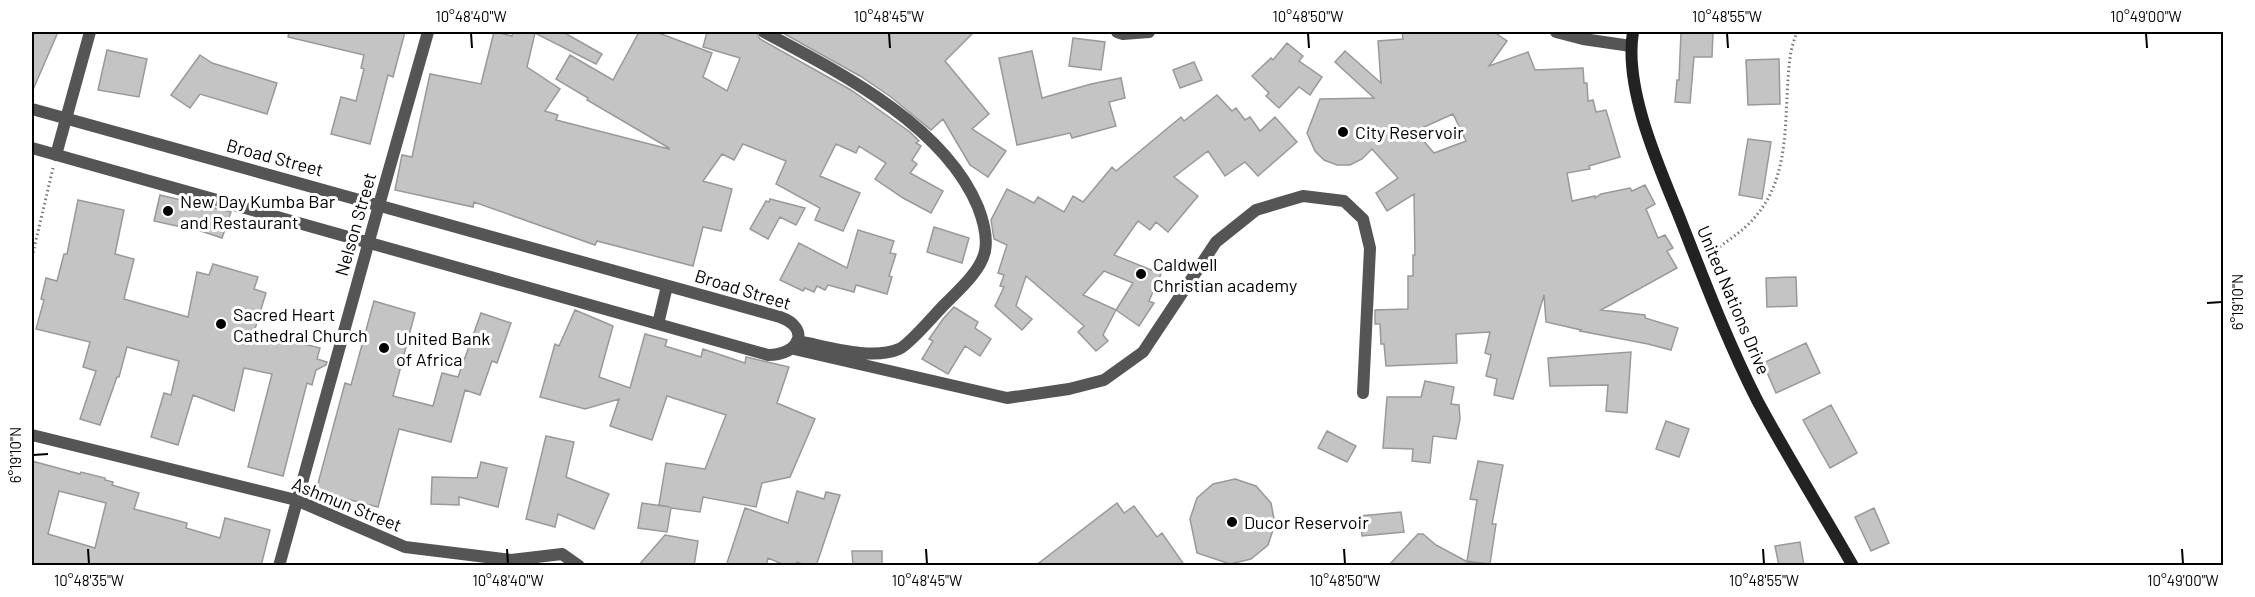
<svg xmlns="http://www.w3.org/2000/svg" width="2255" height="597" font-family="Barlow,sans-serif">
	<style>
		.building { fill: #c4c4c4; stroke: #999; stroke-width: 1.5; fill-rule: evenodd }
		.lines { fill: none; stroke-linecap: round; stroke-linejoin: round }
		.path { stroke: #777; stroke-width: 3; stroke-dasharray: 1.5 3; stroke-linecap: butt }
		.minor { stroke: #555; stroke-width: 12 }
		.tertiary { stroke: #555; stroke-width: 12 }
		.secondary { stroke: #222; stroke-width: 12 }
		.ticks { fill: none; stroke: #000; stroke-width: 2 }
		.poi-dot { fill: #000; stroke: #fff; stroke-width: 2 }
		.labels { text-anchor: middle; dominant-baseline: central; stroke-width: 6; stroke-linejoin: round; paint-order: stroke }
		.poi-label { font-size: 18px; fill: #000; stroke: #fff; text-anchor: start }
		.street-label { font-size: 18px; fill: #000; stroke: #fff }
		.neatline { fill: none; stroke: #000; stroke-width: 2 }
		.ticks-label { font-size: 15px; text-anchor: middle; fill: #000 }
	</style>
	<rect width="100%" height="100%" fill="#fff"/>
	<path class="building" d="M32,32H58L32,92Z
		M289,32H405L393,77L388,75L370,144L331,134L341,97L356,101L364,69L361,68L364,55L288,37Z
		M494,32L512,36L513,32H563L602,54L596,64L535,33L527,67L560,89L545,111L558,115L556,120L669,149V148L587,100L588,98L556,79L570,55L613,80L639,32H656L712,53L703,77L727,91L740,58L703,47L707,32H756L760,39L851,90L910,132L919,141L916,143L921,146L912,160L917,164L910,173L943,191L931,213L903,198L875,179L886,163L859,146L856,153L836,144L820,176L860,193L843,231L815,220L820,208L776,184L786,161L743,144L734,160L722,154L703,181L732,189L721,231L703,227L693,266L597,241L595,245L474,202L473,207L395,190L402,155L412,157L430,74L481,84Z
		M781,32H974L945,61L989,114L972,129L1006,151L988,177L970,165L943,119L931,130L891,97L860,76Z
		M1402,32H1494L1507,41L1489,66L1528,52L1535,70L1583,68L1584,83H1587L1588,101L1593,100L1596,112L1606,110L1620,157L1589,166L1590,169L1567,173L1572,201L1595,196V198L1601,194L1630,188L1632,191L1645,185L1655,204L1646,209L1658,238L1665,235L1673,248L1667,251L1677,268L1601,310L1645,315V318L1678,328L1671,350L1648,344L1580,331L1581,330L1546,322L1544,295L1513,399L1494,395L1497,379L1486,376L1491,355L1485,353L1490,332L1456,334L1457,363L1386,366L1384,344H1381L1380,324H1375V310L1408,309V276H1413V255H1415L1414,194L1387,211L1376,193L1398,178L1372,149L1362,159L1350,165H1337L1324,160L1315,151L1307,133L1320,99L1374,98L1335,62L1345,51L1381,83L1378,41L1403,39ZM1453,114L1466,141L1434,153L1415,131Z
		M1681,32H1713L1712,57H1694L1690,103L1675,102L1677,80H1679Z
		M1073,38L1105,42L1101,70L1069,66Z
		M1287,43L1303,56L1299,61L1322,77L1310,95L1299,87L1279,108L1266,96L1269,93L1252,76L1271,58L1273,60Z
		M107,50L147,59L139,97L98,90Z
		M1032,51L1042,98L1091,84L1121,78L1125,98L1109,102L1116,126L1072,138L1070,133L1017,145L999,58Z
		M200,55L212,63L277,83L267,114L200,94L190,108L171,95Z
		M1779,59L1780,104L1748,105L1746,60Z
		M1194,62L1202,80L1180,88L1173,70Z
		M1217,95L1232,111L1236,108L1245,120L1250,117L1260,131L1275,117L1297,142L1258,176L1245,162L1225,176L1208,151L1174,177L1198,196L1168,232L1156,222L1150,230L1138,221L1114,255L1161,274L1149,301L1154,303L1139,326L1116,310L1103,335L1108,341L1096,351L1078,332L1084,326L1026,276L1016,306L1032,319L1022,330L995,306L1004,287L1000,286L1004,275L998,273L1007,245L994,239L991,220L1007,189L1034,203L1038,197L1064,212L1073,196L1083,202L1112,167L1116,171L1181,117L1184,121ZM1104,271L1133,283L1116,310L1083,295Z
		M1748,139L1771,142L1762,199L1739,195Z
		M160,195L231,212L222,238L186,226V228L154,221Z
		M770,199L805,208L796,225L780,217L768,239L750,229L766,201L769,202Z
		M78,200L124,210L115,254L134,259L124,299L188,317L197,272L209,275L213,264L258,277L254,289L266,293L254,332L320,348L317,359L327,362L326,365L316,370L312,385L307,383L283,476L248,467L272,374L244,368L234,411L193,395L178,445L151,437L164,393L171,395L179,361L127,347L119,377H117L100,425L80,419L96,371L83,367L90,342L36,329L44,300L41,299L46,278L57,281L64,254H67Z
		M934,227L969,238L962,263L927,252Z
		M858,230L894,241L890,253L896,254L889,276L892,277L887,294L856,285L854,292L828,285L825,290L817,286L814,292L805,288L803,291L780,280L799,243L847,268Z
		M1796,277L1797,306L1767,307L1766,278Z
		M374,301L415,313L393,396L433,406L442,373L458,377L481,313L511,323L497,363L492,361L480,395L465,390L451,442L399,429L378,507L316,491L345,383L351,385Z
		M954,307L978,322L975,328L991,339L980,356L965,346L948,374L922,359L933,341L929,339L943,319Z
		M575,310L613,326L599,377L630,388L645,334L667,340L665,346L701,357L703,349L745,363L746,357L789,367L777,403L815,419L790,477L762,483L756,507L703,497L700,512L671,508L667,532L638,528L642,503L670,507L659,505L666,463L705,469L726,415L667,396L652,440L610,426L619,399L585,409L540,397L555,344L559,346Z
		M1806,343L1820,373L1776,393L1763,363Z
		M1631,352L1627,413L1606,411L1608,385L1550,386L1548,358Z
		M1425,381L1454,387L1451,404L1459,405L1460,419L1456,439L1433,436L1430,463L1412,461L1413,449L1383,448L1387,397H1421Z
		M1831,405L1857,453L1830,468L1803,420Z
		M1666,421L1689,429L1679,457L1656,449Z
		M1327,431L1356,446L1347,462L1318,448Z
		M546,436L574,442L566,477L609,494L594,529L558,514L555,527L526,519Z
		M32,461L80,474L81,472L105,478V480L113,482L112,485L139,493L134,509L187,523L186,528L220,538L225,518L270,530L261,566H32ZM59,491L106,503L95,548L48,534Z
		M1478,461L1503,465L1492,524H1496L1490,564L1467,561L1477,500L1470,499Z
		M481,462L507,468L498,507L459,497V505L431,504L432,477L477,478Z
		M1235,479L1256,486L1271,503L1275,524L1268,545L1251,559L1230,564L1197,553L1190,519L1197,498L1213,484Z
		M797,491L824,499L826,492L840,495L816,566H807L797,562L795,566H787L768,558L766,566H726L745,508L788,523Z
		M1117,503L1124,513L1134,506L1157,537L1162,533L1185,566H1035Z
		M1874,508L1889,543L1871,551L1855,517Z
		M1401,512L1404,532L1362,536L1360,516Z
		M1418,534H1423L1436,545L1475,566H1388Z
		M665,535L698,541L694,566H638Z
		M1800,542L1804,566H1779L1775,546Z
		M852,551H882V566H853Z"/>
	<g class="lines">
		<path class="path" d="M1709,255C1723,243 1743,232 1755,217C1793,174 1783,111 1790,58C1791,49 1794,40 1797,32
			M32,257L53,168"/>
		<path class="minor" d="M764,32C839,72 944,125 978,207C983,220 988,236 985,251C981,271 958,291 944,305C935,314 909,345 899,349C871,361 826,346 797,341
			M1117,32L1123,34L1149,32
			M56,155L90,32
			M794,349L1007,398L1069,389L1104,380L1143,352L1216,242L1256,210L1303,196L1344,201L1363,219L1370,248L1363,393
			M32,435L296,500L405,547L511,560L562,554L579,566
			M279,566L379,205"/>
		<path class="tertiary" d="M1556,32L1583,39L1631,46
			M32,109L780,317C811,328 800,355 768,355L32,148
			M379,205L428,32
			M658,324L667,286"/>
		<path class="secondary" d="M1633,32C1624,86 1656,160 1677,211C1702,274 1726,339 1757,400C1787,456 1821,510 1853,566"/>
	</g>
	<path class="ticks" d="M471,33L472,48M889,33L890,48M1308,33L1309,48M1727,33L1728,48M2146,33L2147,48M2207,303L2222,302M33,455L48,454M88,549L89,564M507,549L508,564M926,549L927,564M1344,549L1345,564M1763,549L1764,564M2182,549L2183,564"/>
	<g class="poi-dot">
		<circle cx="1343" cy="132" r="6"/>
		<circle cx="168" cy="211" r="6"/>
		<circle cx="1141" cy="274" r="6"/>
		<circle cx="221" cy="324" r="6"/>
		<circle cx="384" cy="348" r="6"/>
		<circle cx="1232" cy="522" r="6"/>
	</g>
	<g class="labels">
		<g class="poi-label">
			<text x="1355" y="132">City Reservoir</text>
			<text x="180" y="201">New Day Kumba Bar<tspan x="180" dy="21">and Restaurant</tspan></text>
			<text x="1153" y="264">Caldwell<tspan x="1153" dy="21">Christian academy</tspan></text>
			<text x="233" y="314">Sacred Heart<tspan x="233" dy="21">Cathedral Church</tspan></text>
			<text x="396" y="338">United Bank<tspan x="396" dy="21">of Africa</tspan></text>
			<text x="1244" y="522">Ducor Reservoir</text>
		</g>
		<g class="street-label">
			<text transform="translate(275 157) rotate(15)">Broad Street</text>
			<text transform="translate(355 224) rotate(-74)">Nelson Street</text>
			<text transform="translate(743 289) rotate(17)">Broad Street</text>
			<text transform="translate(1734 300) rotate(67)">United Nations Drive</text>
			<text transform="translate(347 504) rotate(22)">Ashmun Street</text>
		</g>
	</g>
	<rect width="2255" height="597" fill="none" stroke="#ffffff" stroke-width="66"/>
	<rect x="33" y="33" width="2189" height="531" class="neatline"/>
	<g class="ticks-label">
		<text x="471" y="22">10°48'40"W</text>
		<text x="889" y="22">10°48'45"W</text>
		<text x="1308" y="22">10°48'50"W</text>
		<text x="1727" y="22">10°48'55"W</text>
		<text x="2146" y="22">10°49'00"W</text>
		<text transform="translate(2238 302) rotate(-90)" y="5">6°19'10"N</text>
		<text transform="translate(16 455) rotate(-90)" y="5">6°19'10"N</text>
		<text x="89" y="586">10°48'35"W</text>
		<text x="508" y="586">10°48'40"W</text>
		<text x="927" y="586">10°48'45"W</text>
		<text x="1345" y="586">10°48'50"W</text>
		<text x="1764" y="586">10°48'55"W</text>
		<text x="2183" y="586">10°49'00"W</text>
	</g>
</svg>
